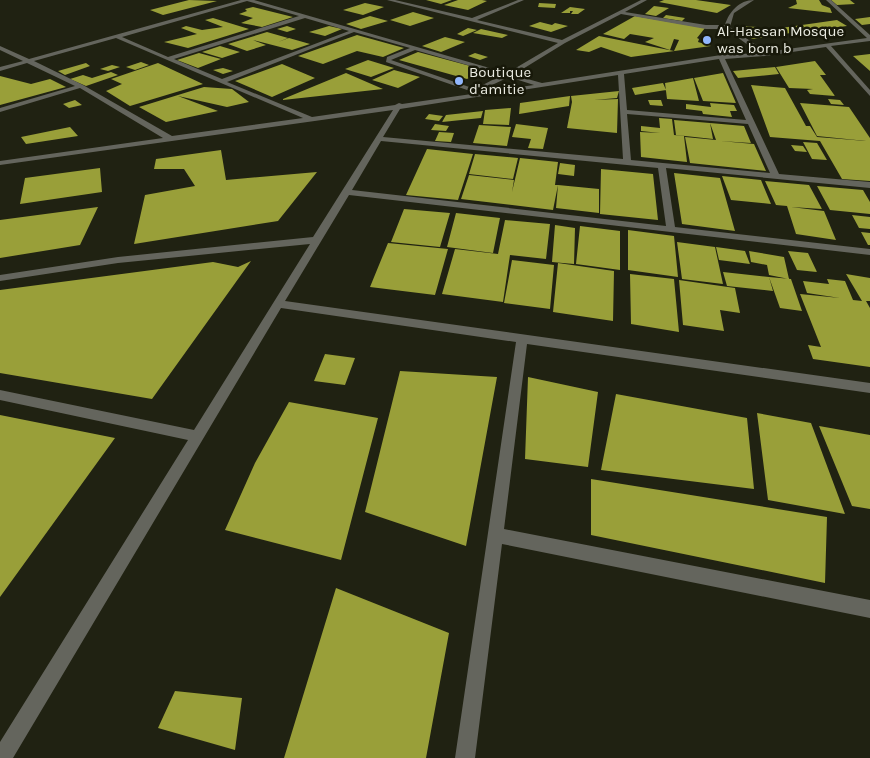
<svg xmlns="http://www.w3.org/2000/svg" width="870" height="758" font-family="Karla,sans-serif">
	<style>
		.building { fill: #999f39 }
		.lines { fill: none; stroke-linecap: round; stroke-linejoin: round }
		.minor { fill: #64655d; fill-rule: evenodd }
		.poi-dot { fill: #92b7fd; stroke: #171809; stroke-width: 2 }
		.labels { text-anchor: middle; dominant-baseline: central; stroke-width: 5; stroke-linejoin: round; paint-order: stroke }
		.far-poi-label { font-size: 15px; fill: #ebece2; stroke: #171809; text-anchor: start }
	</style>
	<rect width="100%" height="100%" fill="#202212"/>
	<path class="building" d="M189,0L217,1L163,15L150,10Z
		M426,0H452L441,4Z
		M458,0H482L487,1L468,10L444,5Z
		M664,0H696L731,5L717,13L659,2Z
		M796,0H819L822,5L830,8L832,13L788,8L797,4Z
		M831,0H850L855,4L837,5Z
		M365,3L384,7L363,15L343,10Z
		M539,3L556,4L555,8L538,7Z
		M654,6L669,8L656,16L645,14Z
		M253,7L293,17L262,27L241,23L253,18L239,14L247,11L245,9Z
		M570,7L585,9L578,14H571L573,11H570V13H561Z
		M413,12L434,18L410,26L390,20Z
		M666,15L685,18L682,21L663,18Z
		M370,16L388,21L361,29L346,24Z
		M635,16L705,28L697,38L699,39L698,42L711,46L631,57L601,47L589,52L576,50L599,36L674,51L679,40L674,39L670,50L645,42L654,38L630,34L624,39L603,34Z
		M870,17V24L862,25L855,19Z
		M213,18L249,29L188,48L164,42L197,34L181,28L186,26L202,30L223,27L205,20Z
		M837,20L847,26L775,35L767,30Z
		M540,22L552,25L555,23L568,26L551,32L529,26Z
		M287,26L296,29L287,32L277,29Z
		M329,26L342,29L325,36L309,32Z
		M738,26L758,27L772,36L752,39Z
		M468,28L477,30L463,36L457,34Z
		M481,29L508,35L502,38L473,33Z
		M267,32L288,38L278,42L289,38L310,44L292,50L253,40L266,45L247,51L228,44Z
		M357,35L404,48L383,57L357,51L323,64L298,56Z
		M445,37L465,42L441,52L422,46Z
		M220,46L240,52L222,58L202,52Z
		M418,52L485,70L467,79L399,60Z
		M199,53L221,59L198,68L177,60Z
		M475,53L488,57L480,60L468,56Z
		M870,54V71L853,56Z
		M368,60L394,68L371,77L345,69Z
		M815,61L826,75H820L835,96L810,94L807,90L813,89L789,88L776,67Z
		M141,62L149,65L135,70L126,67Z
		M86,63L90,66L65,75L58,71Z
		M158,63L203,84L130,106L106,91L122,84L111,79Z
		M282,64L315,78L272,97L235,81Z
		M112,65L120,67L108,71L100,69Z
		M775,67L779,74L738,78L733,71Z
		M223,68L233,71L223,74L213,70Z
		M394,70L420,77L398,88L372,80Z
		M111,72L118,75L86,86L70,79L83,75L92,78Z
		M346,73L383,89L283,100V99Z
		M723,73L736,103L703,101L694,78Z
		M0,76L31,84L50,79L66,87L0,105Z
		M693,78L699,101L667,99L665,83Z
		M663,83L666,90L635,95L632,88Z
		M751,85L785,88L806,126H810L817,137L866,141L817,136L800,103L849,107L870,138V181L842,179L820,141L770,137Z
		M204,87L232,89L249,102L227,107L178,96L218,111L166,122L139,107Z
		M619,91L617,98L594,100L618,99L617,133L567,128L572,102L571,96Z
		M570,96L569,106L519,114L520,103Z
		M828,99L840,100L844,105L831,104Z
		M75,100L82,105L69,108L63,104Z
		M648,100H661L663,106L650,105Z
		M710,103L734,105L737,111H730L732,117L703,114L702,111L686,109V104L711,107Z
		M511,108L509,125L483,124L485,110Z
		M483,111L481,118L442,122L446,115Z
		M429,114L443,116L439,121L425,119Z
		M659,118L672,119L674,135L684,136L687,162L641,157L640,132L660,133L641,131V126L660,128Z
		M674,120L710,123L713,139L676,135Z
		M710,123L744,126L751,143L720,141L754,144L766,171L690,163L685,137L716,140Z
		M435,124L449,126L446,131L431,130Z
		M516,124L548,128L543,149L528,148L531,139L512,137Z
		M479,125L511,127L507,146L473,143Z
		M70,127L78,136L26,144L21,137Z
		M439,132L454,133L451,142L435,141Z
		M803,142L817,143L827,160L812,159Z
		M791,145L803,146L807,152L795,151Z
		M427,149L473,154L458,200L406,195Z
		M221,150L226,180L317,172L278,221L134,244L145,195L195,186L184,169H154L156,159Z
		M475,154L518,158L513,179L469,174Z
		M520,158L558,162L555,185H558L553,210L461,199L469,175L514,180L512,192Z
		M560,163L575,165L574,176L558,174Z
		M100,168L102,192L20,204L25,178Z
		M601,169L653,174L658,220L600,214Z
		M674,173L720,178L735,231L682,224Z
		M722,176L761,180L771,204L731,200Z
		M765,181L809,185L822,209L791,207L824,211L836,240L796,234L787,206L776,205Z
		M558,185L599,189V213L556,208Z
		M817,186L863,190L870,202V214L830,210Z
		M98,207L80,245L0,258V220Z
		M404,209L450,213L440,247L391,242Z
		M456,213L500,218L493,253L447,247Z
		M852,215L870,217V229L859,228Z
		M505,220L550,224L546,259L510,255L503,302L442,294L455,249L498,254Z
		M555,225L575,228L574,264L552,262Z
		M580,226L620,231V270L576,264Z
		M628,230L674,236L678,277L628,270Z
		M861,232L870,233V245H868Z
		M677,242L715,247L723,284L682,279Z
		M388,243L448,249L435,295L370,287Z
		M716,247L745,251L750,264L719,260Z
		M749,251L784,257L789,279L769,275L767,265L751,262Z
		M788,251L808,253L817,272L797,270Z
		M512,260L554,265L550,309L504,303Z
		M251,261L152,399L0,373V290L213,262L238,267Z
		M558,263L614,271L613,321L553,312Z
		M723,272L769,277L773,291L727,286Z
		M630,274L674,279L679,332L631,324Z
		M846,274L870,278V301H866L870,308V367L813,359L808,345L821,347L800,294L840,298L807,293L803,281L829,284L827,279L845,281L853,300L862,301Z
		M769,277L791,279L802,311L780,308Z
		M679,280L735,288L740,313L720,310L724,331L683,325Z
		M325,354L355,358L345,385L314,381Z
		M400,371L497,377L466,546L365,512Z
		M528,377L598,392L588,467L525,459Z
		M616,394L747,418L754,489L601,470Z
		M289,402L378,418L341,560L225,530L255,463Z
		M757,413L811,423L845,514L768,500Z
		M0,415L115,438L0,597Z
		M819,426L870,435V509L852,506Z
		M591,479L827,517L825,583L591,535Z
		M336,588L449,633L426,758H284Z
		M175,691L242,698L235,750L158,728Z"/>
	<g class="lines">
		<path class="minor" d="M241,0H254L507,73L558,43L387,0H395L472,18L518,0H524L477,20L562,40L641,0H647L625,12L706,25H725C729,12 739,0 754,0L734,13L730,27L766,52L867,38L826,0H831L870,35V41L831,46L870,90V96L826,47L765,56L725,59L779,174L870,182V188L666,168L675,227L870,249V255L349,195L285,301L870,383V393L527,344L504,529L870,600V618L502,544L475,758H455L516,342L281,308L13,758H0V742L188,440L0,400V390L194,430L310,244L118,263L0,281V275L118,257L313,237L393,110L0,165V161L163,138L80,88L0,112V108L75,86L27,63L0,71V67L23,61L0,50V46L29,59ZM247,1L299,16L168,57L122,37ZM621,14L706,29H726L759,53L721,55L542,83L513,75L565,43ZM305,18L349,31L222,79L174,59ZM354,32L410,48L387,57L386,62L470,91L471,93H475L509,77L534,85L402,104L399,103L395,105L312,117L227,82ZM116,38L303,118L172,136L83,85L34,61ZM415,50L502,75L475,89L391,60ZM719,59L746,120L627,110L624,74ZM618,75L623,159L383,137L400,109ZM627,114L748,124L770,173L631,160ZM381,141L658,168L666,226L352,190Z"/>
	</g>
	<g class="poi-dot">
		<circle cx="707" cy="40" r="5"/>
		<circle cx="459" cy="81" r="5"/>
	</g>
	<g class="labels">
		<g class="far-poi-label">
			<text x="717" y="31">Al-Hassan Mosque<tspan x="717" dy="17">was born b</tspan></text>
			<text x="469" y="72">Boutique<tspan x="469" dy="17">d'amitie</tspan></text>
		</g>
	</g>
</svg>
